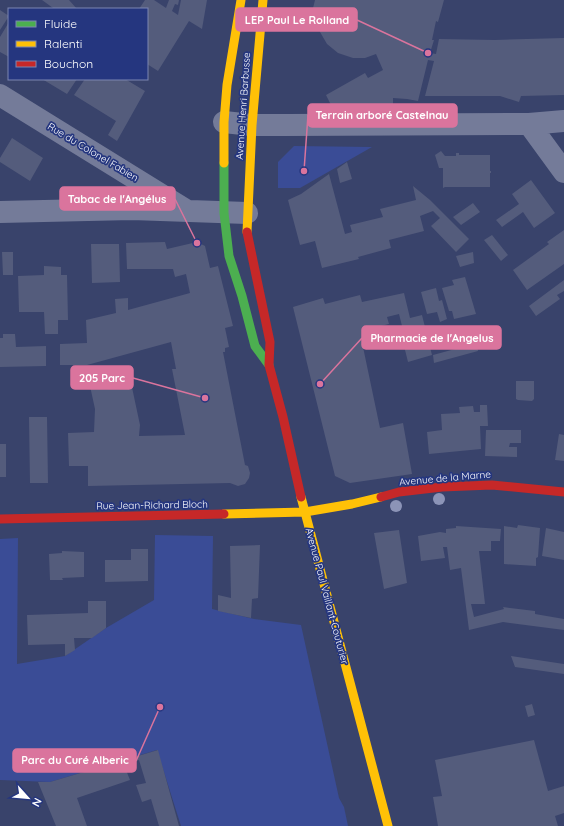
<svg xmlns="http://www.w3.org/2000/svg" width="564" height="826" font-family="Quicksand,sans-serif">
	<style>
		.green { fill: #3a4c96 }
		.building { fill: #545c7c }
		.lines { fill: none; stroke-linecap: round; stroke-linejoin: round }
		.street { stroke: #747b99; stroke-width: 22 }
		.fast { stroke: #4caf50; stroke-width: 9 }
		.slow { stroke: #ffc107; stroke-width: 9 }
		.jam { stroke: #c62828; stroke-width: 9 }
		.tree { fill: #8c94b7 }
		.labels { text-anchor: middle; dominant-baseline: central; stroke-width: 3.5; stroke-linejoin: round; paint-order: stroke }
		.street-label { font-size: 10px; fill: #fff; stroke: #25367f }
		.leader { fill: none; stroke: #da749d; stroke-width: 1.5 }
		.callout-dot { fill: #da749d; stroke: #25367f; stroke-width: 1.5 }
		.callout { fill: #da749d; stroke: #da749d; stroke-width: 1.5 }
		.callout-label { font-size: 11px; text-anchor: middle; font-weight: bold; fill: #fff }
	</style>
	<rect width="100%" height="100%" fill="#39436b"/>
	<path class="green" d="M294,146L371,147H372L300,188H278V162Z
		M155,535L213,536L212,609L254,619L301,625L339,798L344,807L348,826H181L157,750L50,782L0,780V539L18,538L17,664L65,656L106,628L154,600Z"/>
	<path class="building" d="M42,0H69L77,9H52L53,8Z
		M145,0H154L166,8L169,0H179L178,5L175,4L172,11L178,15L181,0H207L202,29L189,21L158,71L147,64V9H139Z
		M315,0H444L438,22L436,21L432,40H434L430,53L436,54L439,39L495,40L564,38V95L521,96L519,102L500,96H425L434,61L428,60L418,101L407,99L393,98V104L331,105L326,95L365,73L368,78L383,70L376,54L365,58H353L338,53L327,44L320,32L317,20L314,19V21L310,20Z
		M0,10L9,16L0,30Z
		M9,22V57L0,52V37Z
		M42,79H77L67,94Z
		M85,79H125L145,91L117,141L108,135L116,121L74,95Z
		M12,138L43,158L30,181L0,162V158Z
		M441,151L445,156H456V153H459V155H490V171H491V173H490V187H445L443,188V168H439L435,155Z
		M347,162L352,179L340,183L337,169Z
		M329,174L345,234L352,232L350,225L383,217L380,209L416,200L413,186L430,200L469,239L456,252L431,226L440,218L433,211L420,216L424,231L389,240L391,248L358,257L359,259L322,268L315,241L300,245L288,200L301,194Z
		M531,180L555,213L534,228L523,212L502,227L496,220L519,204L512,194Z
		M473,203L480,212L461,225L453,217Z
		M564,230V264L527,290L513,270L549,244L547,242Z
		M492,235L508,255L501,261L484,240Z
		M165,242L167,249L197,242L205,246L210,268L218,266L233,326L225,328L229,347L225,348V352H223L245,465L248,466L250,473L249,478L245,484L238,486L230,483L88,486V466H69L68,433L94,432L95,409L90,386L130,378L140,425L139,436L185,435L172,369H176L171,342L87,365H60V344L87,343L86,320L116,313L115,299L128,298V310L190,293L186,274L175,277L173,269H127L126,243Z
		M91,244H119L120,282L92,283Z
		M2,252H13V275H3Z
		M473,252L474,263L460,267L456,256Z
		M44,266L61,267V275H67L68,320H58V334H45L44,312H19L18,276L44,275Z
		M465,277L476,314L454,319L452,311H449L442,288L454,285L452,280Z
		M564,280V291L557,295L560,299L536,316L529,306Z
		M436,288L439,301L442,300L447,319L440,322L437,312L427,314L421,292Z
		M404,293L410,318L422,315L432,355L408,362L402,338H405L399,314L387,317L389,324L377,327L380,341L363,347L380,428L403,423L412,474L350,483L335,476L293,307L323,298L325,304L360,295L362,302Z
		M3,334H15L16,347L46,346V366L0,367V338H3Z
		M477,343L478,351L434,363L433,355Z
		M516,381H534V399L532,401L518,400L516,399Z
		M480,405H487L488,426H480L481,449L429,454L427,432L442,430L441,414L460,413L459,407L473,406L474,412H480Z
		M29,417H47L48,483H30Z
		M486,430H521V443H510L509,447H517V457L485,456Z
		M559,434L564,435V461L555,460Z
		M0,444H6V477H0Z
		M518,525L540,528L538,557L536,558V566L504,564V526L517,528Z
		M456,526L501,529L500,541H491V551H479L485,604H471L474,617L504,609L503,607L535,611V614L564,619V630L503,622L469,630L461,568L450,570L447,547H443L445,558L421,561L418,536L440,532L446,533V529L456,528Z
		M546,528L564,532V560L542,556Z
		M399,530L407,583L384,589L374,533Z
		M260,545L258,598L252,599L251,618L218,611V595L231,598L230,546Z
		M131,549H148V581L105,582V560H131Z
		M62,551L84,552V577L62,578L63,580H50L49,554L62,553Z
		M88,601H106V628L92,638H74L75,650L65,656V644L28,645L27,615L88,613Z
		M511,656L564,664V674L515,667Z
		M532,704L535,715L528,717L525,706Z
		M534,740L548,791L564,786V813L555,816L558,826H438L433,797L442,796L435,760Z
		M158,750L179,826H159L151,799L142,802L136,785L146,783L139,760L124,765L130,780L77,798L87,826H56L38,782H50Z"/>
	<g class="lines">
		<path class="street" d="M0,95L186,210
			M224,122L252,125H286L529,124L564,121
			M529,124L564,172
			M0,212L132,209L247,213"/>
		<path class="fast" d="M224,163V213L229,256L242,296L255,346L269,365"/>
		<path class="slow" d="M224,163V122L227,85L241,0
			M247,232L252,125L263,0
			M301,497L388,826
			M224,514L305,512L352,504L381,497"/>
		<path class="jam" d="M247,232L270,342L269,365L283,417L301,497
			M381,497L399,492L442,487L492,485L564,492
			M0,519L224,514"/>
	</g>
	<g class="tree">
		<circle cx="439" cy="499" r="6"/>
		<circle cx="396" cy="506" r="6"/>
	</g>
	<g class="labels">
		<g class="street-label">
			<text transform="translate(243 106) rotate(-86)">Avenue Henri Barbusse</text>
			<text transform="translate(93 152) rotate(31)">Rue du Colonel Fabien</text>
			<text transform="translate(445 478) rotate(-5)">Avenue de la Marne</text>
			<text transform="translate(152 505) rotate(-1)">Rue Jean-Richard Bloch</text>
			<text transform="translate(327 596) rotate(75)">Avenue Paul Vaillant-Couturier</text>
		</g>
	</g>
	<path class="leader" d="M428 53L357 20M304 171L308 115M197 243L175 199M320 384L362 338M205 398L133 378M160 707L136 761"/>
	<g class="callout-dot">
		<circle cx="428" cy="53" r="4"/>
		<circle cx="304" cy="171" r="4"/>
		<circle cx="197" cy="243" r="4"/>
		<circle cx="320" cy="384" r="4"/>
		<circle cx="205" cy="398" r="4"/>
		<circle cx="160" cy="707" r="4"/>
	</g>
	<g class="callout">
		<rect x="236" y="8" width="121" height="23" rx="4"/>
		<rect x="308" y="104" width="149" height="23" rx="4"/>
		<rect x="60" y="187" width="115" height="23" rx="4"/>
		<rect x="362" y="326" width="139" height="23" rx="4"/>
		<rect x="71" y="366" width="62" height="23" rx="4"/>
		<rect x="13" y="749" width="123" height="23" rx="4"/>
	</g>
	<g class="callout-label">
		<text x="297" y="24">LEP Paul Le Rolland</text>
		<text x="382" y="119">Terrain arboré Castelnau</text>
		<text x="117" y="203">Tabac de l'Angélus</text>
		<text x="432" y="342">Pharmacie de l'Angelus</text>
		<text x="102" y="382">205 Parc</text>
		<text x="75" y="764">Parc du Curé Alberic</text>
	</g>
	<rect x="8" y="8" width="140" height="72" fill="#25367f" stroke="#7c86b2"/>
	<rect x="16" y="21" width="20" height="6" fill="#4caf50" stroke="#7c86b2"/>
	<text x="44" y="28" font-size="12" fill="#ffffff">Fluide</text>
	<rect x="16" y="41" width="20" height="6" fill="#ffc107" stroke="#7c86b2"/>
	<text x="44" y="48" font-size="12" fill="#ffffff">Ralenti</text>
	<rect x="16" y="61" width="20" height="6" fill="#c62828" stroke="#7c86b2"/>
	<text x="44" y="68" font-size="12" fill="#ffffff">Bouchon</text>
	<g transform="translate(28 798) rotate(117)" stroke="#25367f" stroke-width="3" paint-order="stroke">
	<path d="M0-3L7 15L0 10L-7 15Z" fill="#ffffff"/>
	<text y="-6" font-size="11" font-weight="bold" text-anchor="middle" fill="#ffffff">N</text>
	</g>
</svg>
